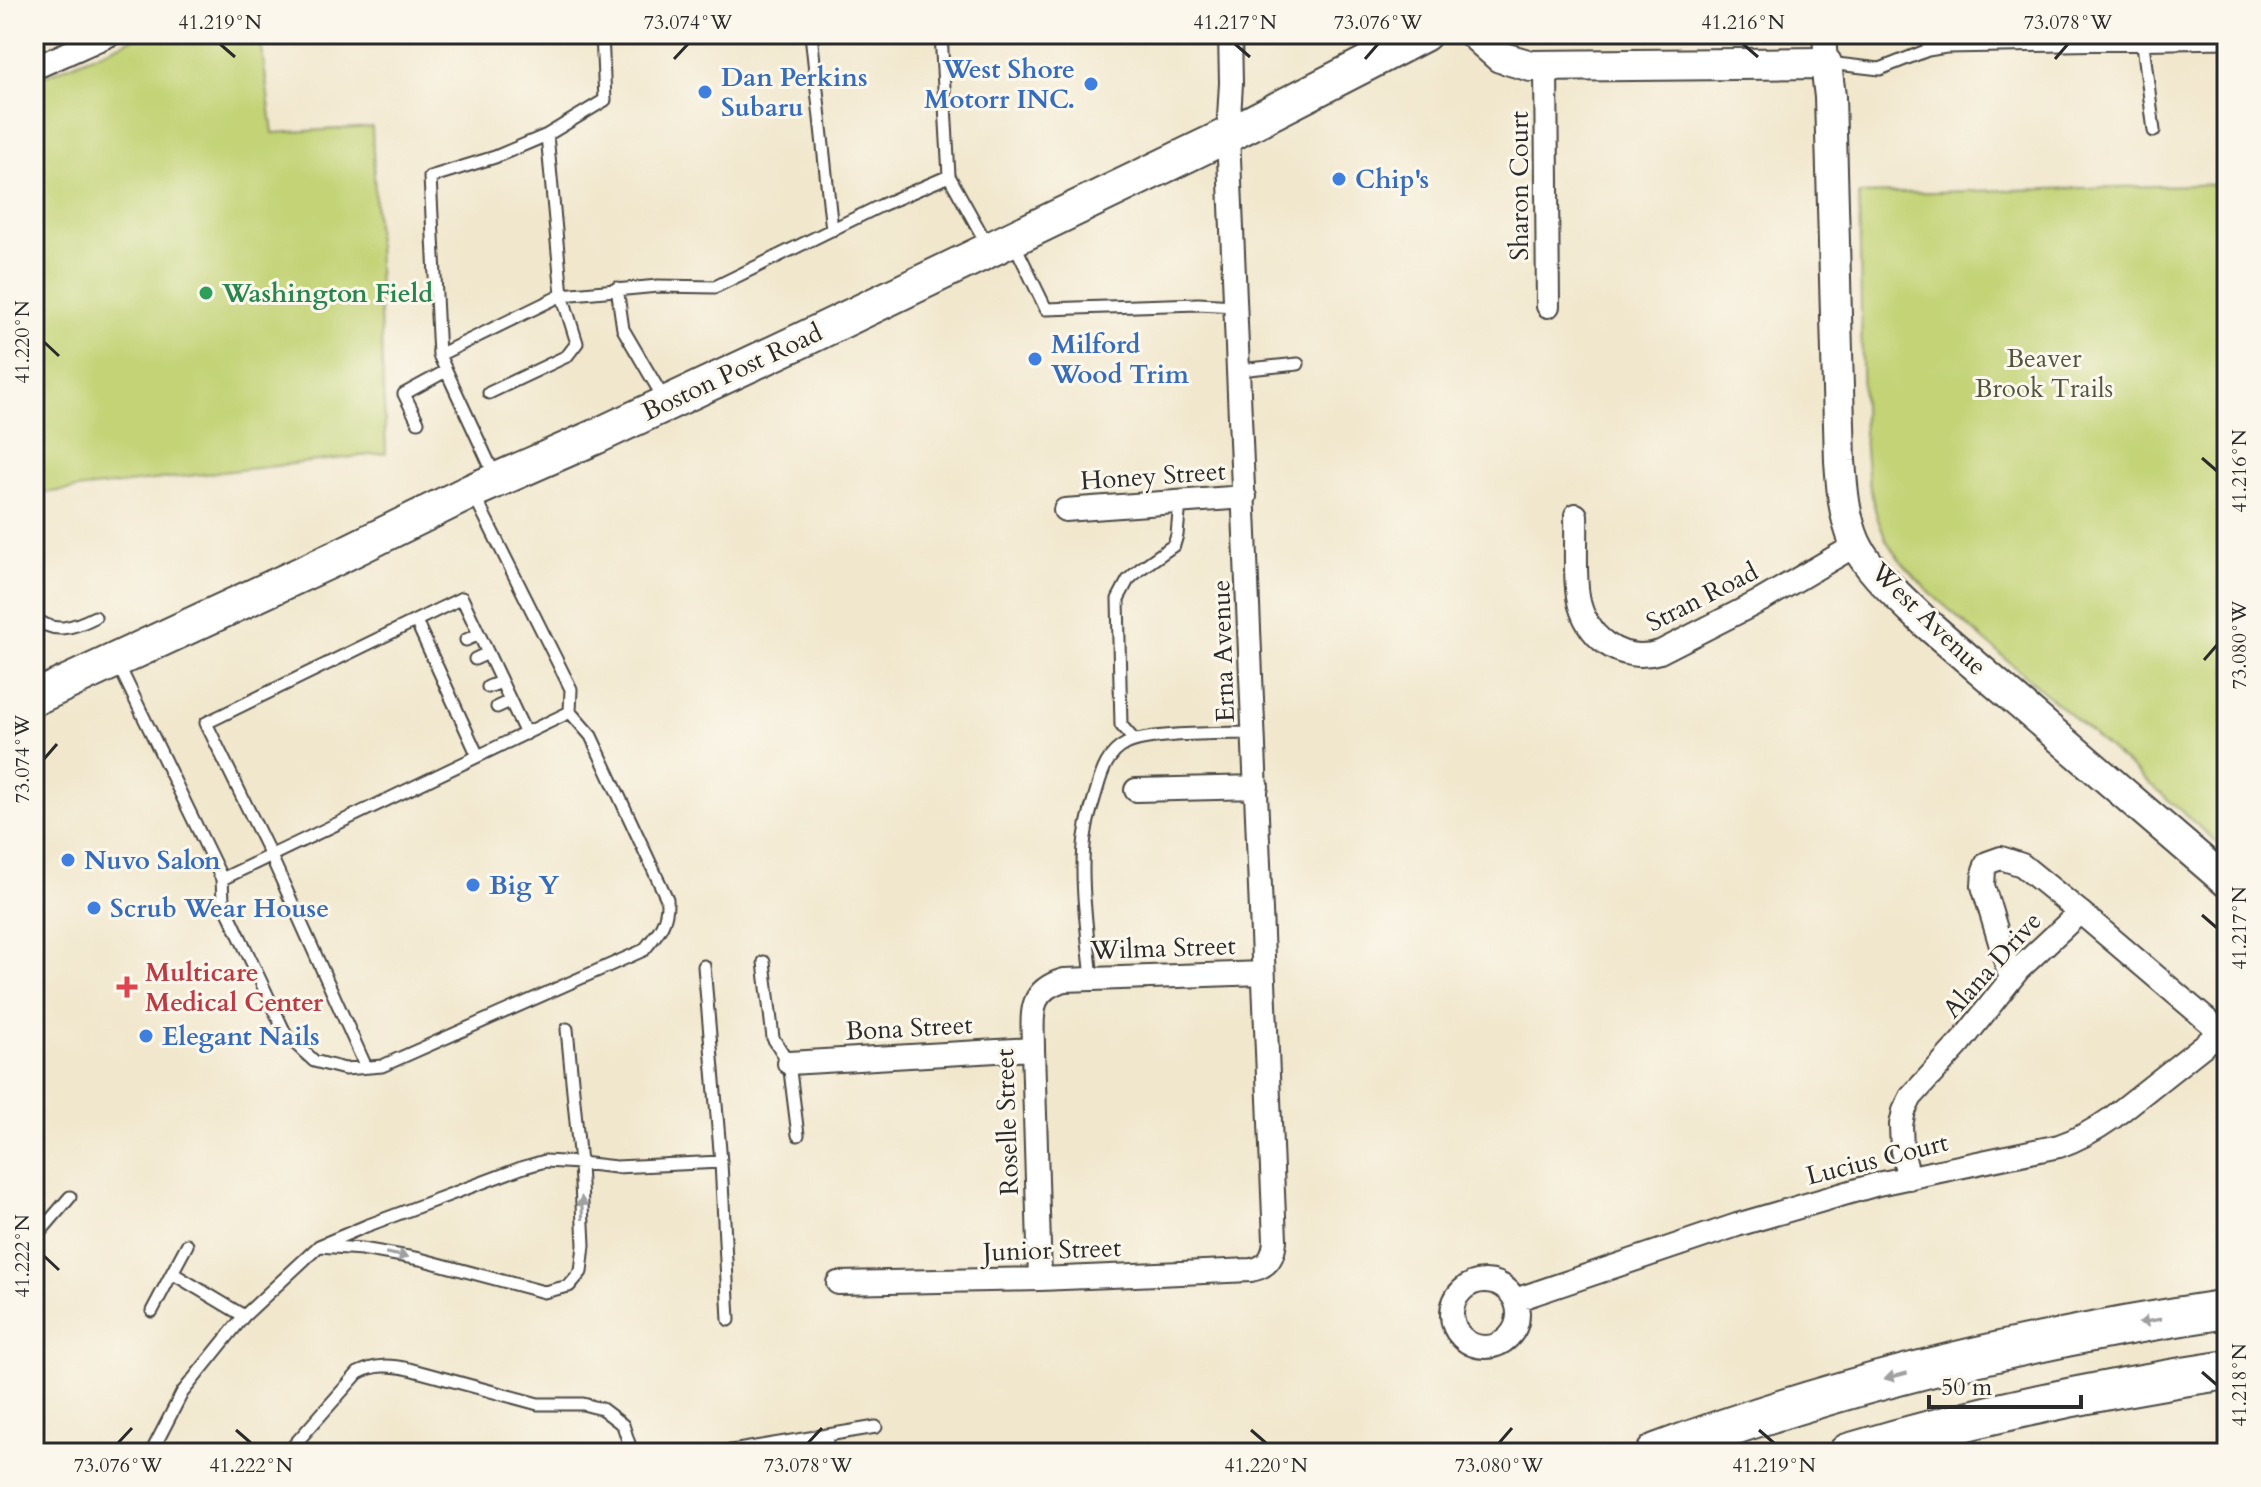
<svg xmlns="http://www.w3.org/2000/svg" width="2261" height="1487" font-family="Cardo,serif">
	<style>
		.green { fill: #c3d376; stroke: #777f50; stroke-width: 2 }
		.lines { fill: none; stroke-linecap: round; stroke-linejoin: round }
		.lane-casing { stroke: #494743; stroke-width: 15 }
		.street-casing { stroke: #494743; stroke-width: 26 }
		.secondary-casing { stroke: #494743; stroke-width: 34 }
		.primary-casing { stroke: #494743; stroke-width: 38 }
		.highway-casing { stroke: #494743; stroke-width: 42 }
		.lane { stroke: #fff; stroke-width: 11 }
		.street { stroke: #fff; stroke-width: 22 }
		.secondary { stroke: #fff; stroke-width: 30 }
		.primary { stroke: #fff; stroke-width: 34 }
		.highway { stroke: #fff; stroke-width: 38 }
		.oneway { fill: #a0a0a0 }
		.ticks { fill: none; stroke: #2b2b2b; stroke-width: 3 }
		.shop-dot { fill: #3f7fe0; stroke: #fbf7ec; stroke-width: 3 }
		.leisure-dot { fill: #2e9e5b; stroke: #fbf7ec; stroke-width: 3 }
		.health-dot { fill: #e0444e; stroke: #fbf7ec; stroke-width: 3 }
		.labels { text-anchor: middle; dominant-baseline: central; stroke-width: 6; stroke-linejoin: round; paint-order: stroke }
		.shop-label { font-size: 26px; font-weight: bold; fill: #366cbe; stroke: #fbf7ec; text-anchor: start }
		.street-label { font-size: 26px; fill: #2b2b2b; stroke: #fbf7ec }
		.leisure-label { font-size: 26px; font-weight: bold; fill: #27864d; stroke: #fbf7ec; text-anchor: start }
		.park-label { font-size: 26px; fill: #51553e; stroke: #fbf7ec }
		.health-label { font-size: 26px; font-weight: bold; fill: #be3a42; stroke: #fbf7ec; text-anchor: start }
		.neatline { fill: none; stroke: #2b2b2b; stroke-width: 3 }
		.ticks-label { font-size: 20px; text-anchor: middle; fill: #2b2b2b }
	</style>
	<rect width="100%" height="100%" fill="#fbf7ec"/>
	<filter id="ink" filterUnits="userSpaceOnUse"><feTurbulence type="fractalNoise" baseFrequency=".0125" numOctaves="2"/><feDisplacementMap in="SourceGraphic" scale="16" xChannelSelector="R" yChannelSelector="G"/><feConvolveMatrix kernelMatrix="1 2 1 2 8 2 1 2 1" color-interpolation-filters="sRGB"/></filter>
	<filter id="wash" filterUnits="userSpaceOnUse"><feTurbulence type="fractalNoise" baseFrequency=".006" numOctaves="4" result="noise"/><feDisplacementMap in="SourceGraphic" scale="32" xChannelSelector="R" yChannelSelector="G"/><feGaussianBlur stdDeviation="1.8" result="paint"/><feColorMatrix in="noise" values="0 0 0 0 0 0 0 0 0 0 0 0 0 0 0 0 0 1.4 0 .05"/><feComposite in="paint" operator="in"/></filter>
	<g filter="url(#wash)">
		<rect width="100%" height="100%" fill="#f1e7cd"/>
		<path class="green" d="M144,34H260L273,133L372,127L386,453L34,494V81Z
			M2227,184V851L1929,592C1913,574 1894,557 1884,535C1861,481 1864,423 1862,366C1861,309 1860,251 1859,194Z"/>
	</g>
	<g filter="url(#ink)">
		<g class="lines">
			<defs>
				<path id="lane" d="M602,34L605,100L547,135L495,157L430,177L439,355L562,295L658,286L715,287L882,205L949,176
					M811,34L832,230
					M941,34L949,176L988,246
					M2143,44L2154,131
					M1828,63L1880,69L1928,50L1946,47L2227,42
					M1014,243L1046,309L1198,304L1236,306
					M617,288L623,329L664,399
					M439,355L495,476
					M1239,370L1298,364
					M489,393L567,356L577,343L562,295L547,135
					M418,422L404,394L446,371
					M34,617C53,635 73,628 95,617
					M416,621L478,756
					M466,640L479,634
					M475,659L488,653
					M117,662L222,879L223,901L286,1035L314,1061L345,1069L382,1066L644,950C658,933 668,923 667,899L591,736L570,712L571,689L474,495
					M488,687L501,682
					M497,707L510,701
					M1134,740L1121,725L1118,599L1128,580L1140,569L1174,545L1177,535L1180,502
					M222,879L570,712
					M764,962L773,1038L789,1063L798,1135
					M704,966L721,1162L729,1320
					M1092,979C1088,936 1078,872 1086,831C1088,817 1093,803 1097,789C1102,771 1108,753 1126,744C1149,732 1226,734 1255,733
					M567,1029L580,1163L616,1167L721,1162
					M366,1067L271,856L206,723L462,598L526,734
					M34,1239L70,1197
					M187,1245L172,1273L244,1316
					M152,1311L172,1273
					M826,1435L828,1453
					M151,1453L182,1393L244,1316L319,1246L366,1226L521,1168L545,1161L580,1163L584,1245L581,1272L569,1286L544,1292L420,1259L362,1249L319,1246
					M287,1453L358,1373C376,1364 390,1365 409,1369L538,1404H583L602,1409L623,1425L632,1453
					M719,1453L876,1427"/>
				<path id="street" d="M1824,34L1826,63
					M1546,66L1548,306
					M34,68L111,34
					M1065,510L1245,497
					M1576,515C1577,542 1574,571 1578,597C1585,637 1620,664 1660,652L1762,600L1856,545
					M1136,790L1257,787
					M2011,979L1983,886L1984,870L1987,863L2001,858L2022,865L2080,912
					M789,1063L1033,1049
					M1909,1178L1902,1151L1901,1125L1904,1111L1911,1097L1961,1042L2019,969L2080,912L2221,1032
					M1040,1279L1033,1049C1033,1016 1026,991 1064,980L1263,973
					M1452 1314a33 33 0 1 1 66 0a33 33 0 1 1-66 0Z
					M838,1283L1040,1279L1251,1270C1268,1267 1274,1257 1275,1240L1228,135L1231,83L1230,34
					M1515,1300L1737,1225L1878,1184L2059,1146C2079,1139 2095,1130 2112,1118L2227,1027"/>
				<path id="secondary" d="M1474,34L1500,57L1531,66L1826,63L1830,97L1840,461C1842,488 1844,517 1855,542C1867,570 1904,601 1926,623L2227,882"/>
				<path id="primary" d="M34,698L334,559L472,491L595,437L802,340L1228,135L1424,34"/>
				<path id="highway" d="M1656,1453C1841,1383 2032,1338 2227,1309
					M1848,1453C1972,1416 2099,1389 2227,1370"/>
			</defs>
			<use href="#lane" class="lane-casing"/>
			<use href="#street" class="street-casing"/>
			<use href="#secondary" class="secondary-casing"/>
			<use href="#primary" class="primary-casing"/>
			<use href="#highway" class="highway-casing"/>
			<use href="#lane" class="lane"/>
			<use href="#street" class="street"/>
			<use href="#secondary" class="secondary"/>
			<use href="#primary" class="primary"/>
			<use href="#highway" class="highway"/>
		</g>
		<defs><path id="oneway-solid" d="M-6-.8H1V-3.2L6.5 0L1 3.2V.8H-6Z" transform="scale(2)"/></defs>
		<g class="oneway">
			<use href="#oneway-solid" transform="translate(582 1208) rotate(-93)"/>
			<use href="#oneway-solid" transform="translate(397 1255) rotate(10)"/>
			<use href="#oneway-solid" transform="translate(2150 1321) rotate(170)"/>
			<use href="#oneway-solid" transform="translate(1896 1376) rotate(165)"/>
		</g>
	</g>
	<path class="ticks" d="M220,44L235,57M1235,44L1250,57M1743,44L1758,57M674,59L688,44M1365,59L1378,44M2055,59L2068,44M44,342L59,356M2202,458L2217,471M2204,660L2217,645M44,759L57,744M2202,915L2217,928M44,1256L59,1270M2202,1372L2217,1385M236,1430L251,1443M1251,1430L1266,1443M1759,1430L1774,1443M118,1443L132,1428M808,1443L822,1428M1499,1443L1512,1428"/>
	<g class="shop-dot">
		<circle cx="1091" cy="84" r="8"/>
		<circle cx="705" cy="92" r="8"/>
		<circle cx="1339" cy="179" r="8"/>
		<circle cx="1035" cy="359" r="8"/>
		<circle cx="68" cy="860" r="8"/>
		<circle cx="473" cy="885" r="8"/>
		<circle cx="94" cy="908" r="8"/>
		<circle cx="146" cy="1036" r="8"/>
	</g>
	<circle class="leisure-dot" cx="206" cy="293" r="8"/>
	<path class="health-dot" d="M123 975h8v8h8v8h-8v8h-8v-8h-8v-8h8z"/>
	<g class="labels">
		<g class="shop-label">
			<text x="1075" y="69" text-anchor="end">West Shore<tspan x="1075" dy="30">Motorr INC.</tspan></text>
			<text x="721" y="77">Dan Perkins<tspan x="721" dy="30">Subaru</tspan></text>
			<text x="1355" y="179">Chip's</text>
			<text x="1051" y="344">Milford<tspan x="1051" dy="30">Wood Trim</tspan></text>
			<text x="84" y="860">Nuvo Salon</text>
			<text x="489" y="885">Big Y</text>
			<text x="110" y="908">Scrub Wear House</text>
			<text x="162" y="1036">Elegant Nails</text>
		</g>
		<g class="street-label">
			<text transform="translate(1519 186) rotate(-90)">Sharon Court</text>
			<text transform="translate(732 372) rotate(-25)">Boston Post Road</text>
			<text transform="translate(1153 476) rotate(-4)">Honey Street</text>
			<text transform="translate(1702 597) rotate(-27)">Stran Road</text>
			<text transform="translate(1929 619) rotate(44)">West Avenue</text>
			<text transform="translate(1223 651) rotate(-92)">Erna Avenue</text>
			<text transform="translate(1163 948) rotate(-2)">Wilma Street</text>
			<text transform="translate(1992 965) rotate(-48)">Alana Drive</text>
			<text transform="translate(909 1028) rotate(-3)">Bona Street</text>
			<text transform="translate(1007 1122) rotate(-92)">Roselle Street</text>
			<text transform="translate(1877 1159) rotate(-14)">Lucius Court</text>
			<text transform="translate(1052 1250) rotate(-2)">Junior Street</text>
		</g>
		<g class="leisure-label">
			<text x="222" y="293">Washington Field</text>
		</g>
		<g class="park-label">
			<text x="2044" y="358">Beaver<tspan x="2044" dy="30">Brook Trails</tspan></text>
		</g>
		<g class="health-label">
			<text x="145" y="972">Multicare<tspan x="145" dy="30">Medical Center</tspan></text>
		</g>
	</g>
	<rect width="2261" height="1487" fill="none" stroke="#fbf7ec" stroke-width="88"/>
	<path d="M1929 1395v12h152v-12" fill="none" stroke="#2b2b2b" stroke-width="4"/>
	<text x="1941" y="1395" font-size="24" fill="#2b2b2b" stroke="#fbf7ec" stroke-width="6" paint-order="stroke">50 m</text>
	<rect x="44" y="44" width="2173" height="1399" class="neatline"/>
	<g class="ticks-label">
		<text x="220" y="29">41.219°N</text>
		<text x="688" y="29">73.074°W</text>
		<text x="1235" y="29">41.217°N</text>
		<text x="1378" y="29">73.076°W</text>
		<text x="1743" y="29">41.216°N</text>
		<text x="2068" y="29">73.078°W</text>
		<text transform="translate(22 342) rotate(-90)" y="7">41.220°N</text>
		<text transform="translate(2239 471) rotate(-90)" y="7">41.216°N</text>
		<text transform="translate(2239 645) rotate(-90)" y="7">73.080°W</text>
		<text transform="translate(22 759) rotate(-90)" y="7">73.074°W</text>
		<text transform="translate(2239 928) rotate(-90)" y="7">41.217°N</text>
		<text transform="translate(22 1256) rotate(-90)" y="7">41.222°N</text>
		<text transform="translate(2239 1385) rotate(-90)" y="7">41.218°N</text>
		<text x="118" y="1472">73.076°W</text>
		<text x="251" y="1472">41.222°N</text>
		<text x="808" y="1472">73.078°W</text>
		<text x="1266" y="1472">41.220°N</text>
		<text x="1499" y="1472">73.080°W</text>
		<text x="1774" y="1472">41.219°N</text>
	</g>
</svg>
